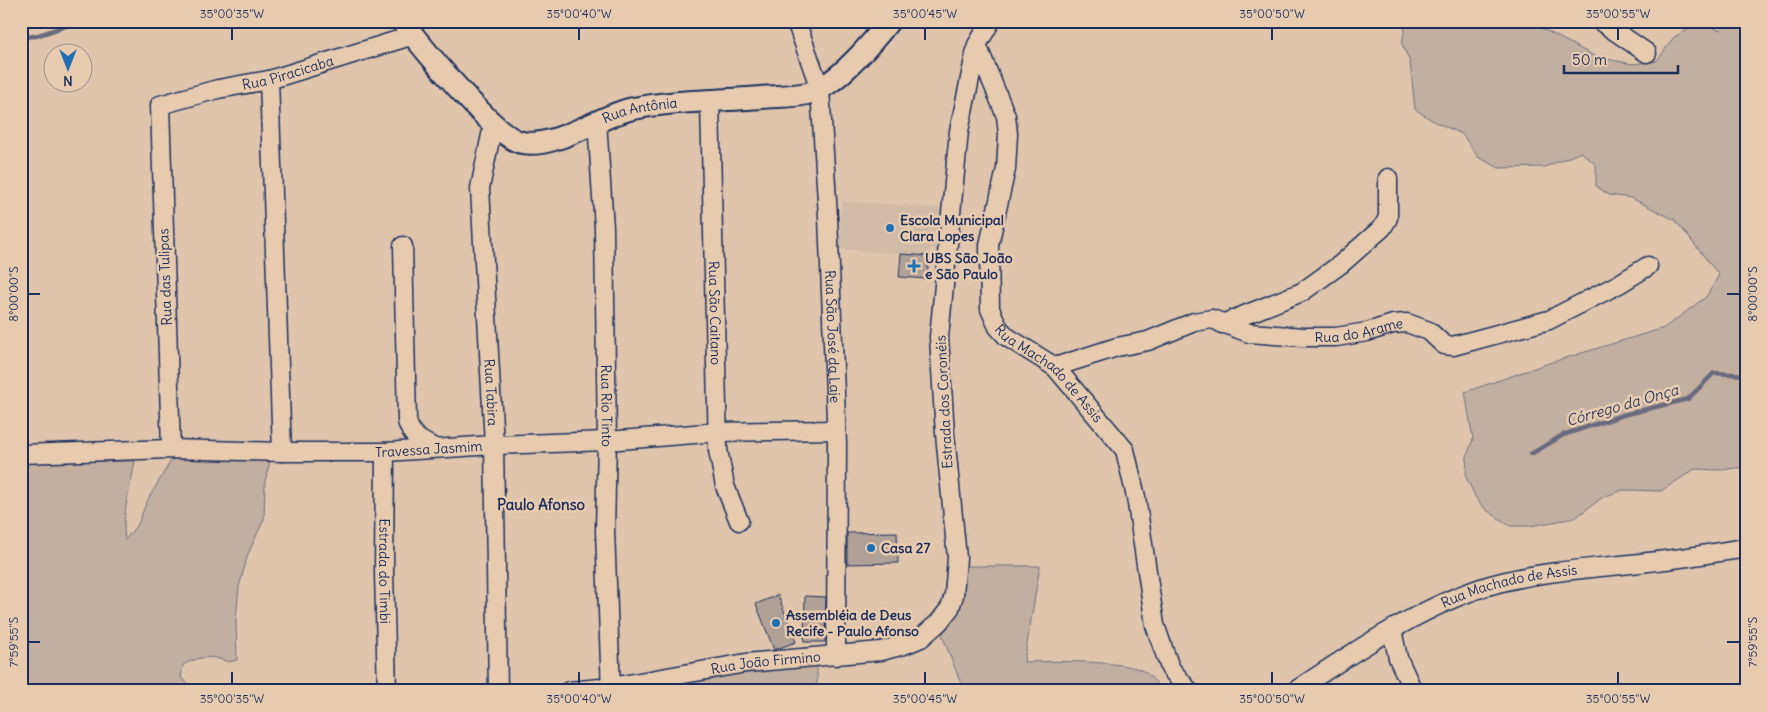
<svg xmlns="http://www.w3.org/2000/svg" width="1767" height="712" font-family="Delius,sans-serif">
	<style>
		.built { fill: #d1baa6 }
		.green { fill: #c2afa0; stroke: #6e6f7f }
		.lines { fill: none; stroke-linecap: round; stroke-linejoin: round }
		.stream { stroke: #686a7d; stroke-width: 4.5 }
		.building { fill: #afa098; stroke: #1b2f5e }
		.minor-casing { stroke: #1b2f5e; stroke-width: 21 }
		.tertiary-casing { stroke: #1b2f5e; stroke-width: 25 }
		.minor { stroke: #e8cbaf; stroke-width: 18 }
		.tertiary { stroke: #e8cbaf; stroke-width: 21 }
		.ticks { fill: none; stroke: #1b2f5e; stroke-width: 2 }
		.poi-dot { fill: #1f6fb2; stroke: #e8cbaf; stroke-width: 2 }
		.labels { text-anchor: middle; dominant-baseline: central; stroke-width: 5; stroke-linejoin: round; paint-order: stroke }
		.street-label { font-size: 14px; fill: #1b2f5e; stroke: #e8cbaf }
		.poi-label { font-size: 14px; font-weight: bold; fill: #1b2f5e; stroke: #e8cbaf; text-anchor: start }
		.water-label { font-size: 15px; font-style: italic; fill: #2e3e66; stroke: #e8cbaf }
		.neighbourhood-label { font-size: 15px; font-weight: bold; fill: #1b2f5e; stroke: #e8cbaf }
		.neatline { fill: none; stroke: #1b2f5e; stroke-width: 2 }
		.ticks-label { font-size: 12px; text-anchor: middle; fill: #1b2f5e }
	</style>
	<rect width="100%" height="100%" fill="#e0c5ac"/>
	<filter id="ink" filterUnits="userSpaceOnUse"><feTurbulence type="fractalNoise" baseFrequency=".02" numOctaves="2"/><feDisplacementMap in="SourceGraphic" scale="10" xChannelSelector="R" yChannelSelector="G"/><feConvolveMatrix kernelMatrix="1 2 1 2 8 2 1 2 1" color-interpolation-filters="sRGB"/></filter>
	<g filter="url(#ink)">
		<path class="built" d="M842,201L941,208L938,249L930,248L929,256L839,249Z"/>
		<path class="green" d="M1406,21H1528L1596,57L1633,64L1657,61L1674,37L1699,24L1721,30L1725,21H1746V469L1744,467L1721,470L1695,469L1661,491L1623,490L1603,497L1575,518L1530,526H1510L1485,509L1476,498L1466,477L1467,456L1473,439L1465,392L1549,363L1664,328L1706,297L1719,275L1675,220L1631,198L1609,195L1596,186V165L1581,152L1545,167L1499,168L1478,157L1462,134L1433,121L1415,109L1410,62L1402,44Z
			M271,458L265,481L264,519L248,554L239,587L236,619L237,660L228,662C211,655 200,656 183,665L181,678L189,684L190,691H21V462L135,461C131,487 121,514 125,540L138,524L147,501L172,459Z
			M965,566H1040L1024,662C1049,661 1123,660 1143,671C1150,675 1158,684 1161,691H964L942,635L958,609Z
			M817,663V691H621L735,672Z"/>
		<g class="lines">
			<path class="stream" d="M21,37L36,36L80,21
				M1531,454L1563,435L1623,415L1688,399L1714,373L1746,375"/>
		</g>
		<path class="building" d="M901,254L929,256L927,279L899,277Z
			M897,532L898,563L847,564V533Z
			M778,595L796,642L774,650L756,604Z
			M805,596L826,597L825,642H804Z"/>
		<g class="lines">
			<defs>
				<g id="minor">
					<path id="s1" d="M796,21L820,89L828,217L837,444L836,656"/>
					<path d="M1600,21L1647,53"/>
					<path id="s2" d="M977,45L1006,116L1008,134L1006,169L989,245L990,309L998,327L1007,337L1055,367L1125,450L1136,497L1155,625L1170,668L1189,691"/>
					<path d="M269,80L282,452"/>
					<path id="s3" d="M710,102L718,450L725,486L739,521"/>
					<path id="s4" d="M597,121L604,228L607,441L605,530L611,691"/>
					<path id="s5" d="M493,125L480,188L494,445L498,691"/>
					<path d="M403,246L407,421C411,437 421,441 435,448"/>
					<path d="M1222,324L1302,292L1341,264L1382,228L1388,218V178"/>
					<path id="s6" d="M1055,367L1117,347L1148,341L1194,322L1212,319L1249,333L1303,337H1336L1367,332L1393,324L1407,323L1429,331L1444,345L1453,346L1549,320L1619,284L1648,266"/>
					<path id="s7" d="M171,449L160,105L218,89L269,80L414,35"/>
					<path id="s8" d="M385,452L384,571L387,691"/>
					<path id="s9" d="M21,454L171,449L282,452H385L494,445L607,441L719,432L835,430"/>
					<path d="M1392,630L1398,658L1413,691"/>
					<path id="s10" d="M569,691L611,687L746,663L881,651L904,645L921,638L939,622L950,608L954,595L957,558L945,434L939,337L959,131L977,45L991,21"/>
					<path id="s11" d="M1295,691C1353,652 1434,598 1502,582C1550,570 1600,568 1648,562C1681,559 1713,553 1746,548"/>
				</g>
				<g id="tertiary">
					<path id="s12" d="M402,21C422,47 491,131 517,141C549,153 599,116 631,109C672,100 725,101 767,97C781,96 798,97 812,92C837,84 873,42 889,21"/>
				</g>
			</defs>
			<use href="#minor" class="minor-casing"/>
			<use href="#tertiary" class="tertiary-casing"/>
			<use href="#minor" class="minor"/>
			<use href="#tertiary" class="tertiary"/>
		</g>
	</g>
	<path class="ticks" d="M232,28V40M579,28V40M925,28V40M1272,28V40M1618,28V40M28,294H40M1727,294H1740M28,642H40M1727,642H1740M232,672V684M579,672V684M925,672V684M1272,672V684M1618,672V684"/>
	<g class="poi-dot">
		<circle cx="890" cy="228" r="5"/>
		<path d="M911.5 258.5h5v5h5v5h-5v5h-5v-5h-5v-5h5z"/>
		<circle cx="871" cy="548" r="5"/>
		<circle cx="776" cy="623" r="5"/>
	</g>
	<g class="labels">
		<g class="street-label">
			<text stroke="none"><textPath href="#s7" startOffset="476">Rua Piracicaba</textPath></text>
			<text stroke="none"><textPath href="#s12" startOffset="296">Rua Antônia</textPath></text>
			<text transform="translate(165 277) rotate(-92)">Rua das Tulipas</text>
			<text stroke="none"><textPath href="#s3" startOffset="211">Rua São Caitano</textPath></text>
			<text stroke="none"><textPath href="#s6" startOffset="315">Rua do Arame</textPath></text>
			<text stroke="none"><textPath href="#s1" startOffset="320">Rua São José da Laje</textPath></text>
			<text stroke="none"><textPath href="#s2" startOffset="361">Rua Machado de Assis</textPath></text>
			<text stroke="none"><textPath href="#s5" startOffset="269">Rua Tabira</textPath></text>
			<text transform="translate(944 402) rotate(-93)">Estrada dos Coronéis</text>
			<text stroke="none"><textPath href="#s4" startOffset="285">Rua Rio Tinto</textPath></text>
			<text stroke="none"><textPath href="#s9" startOffset="408">Travessa Jasmim</textPath></text>
			<text stroke="none"><textPath href="#s8" startOffset="119">Estrada do Timbi</textPath></text>
			<text stroke="none"><textPath href="#s11" startOffset="241">Rua Machado de Assis</textPath></text>
			<text stroke="none"><textPath href="#s10" startOffset="199">Rua João Firmino</textPath></text>
		</g>
		<g class="poi-label">
			<text x="900" y="220">Escola Municipal<tspan x="900" dy="16">Clara Lopes</tspan></text>
			<text x="925" y="258">UBS São João<tspan x="925" dy="16">e São Paulo</tspan></text>
			<text x="881" y="548">Casa 27</text>
			<text x="786" y="615">Assembléia de Deus<tspan x="786" dy="16">Recife - Paulo Afonso</tspan></text>
		</g>
		<g class="water-label">
			<text transform="translate(1622 405) rotate(-16)">Córrego da Onça</text>
		</g>
		<g class="neighbourhood-label">
			<text x="541" y="504">Paulo Afonso</text>
		</g>
	</g>
	<rect width="1767" height="712" fill="none" stroke="#e8cbaf" stroke-width="55"/>
	<g transform="translate(68 68) rotate(180)"><circle r="24" fill="#e8cbaf" stroke="#968d8f"/>
	<path d="M0-4L9 19L0 12L-9 19Z" fill="#1f6fb2"/>
	<text y="-8" font-size="14" font-weight="bold" text-anchor="middle" fill="#1b2f5e">N</text>
	</g>
	<path d="M1564 65v8h114v-8" fill="none" stroke="#1b2f5e" stroke-width="2.5"/>
	<text x="1572" y="65" font-size="15" fill="#1b2f5e" stroke="#e8cbaf" stroke-width="4" paint-order="stroke">50 m</text>
	<rect x="28" y="28" width="1712" height="656" class="neatline"/>
	<g class="ticks-label">
		<text x="232" y="18">35°00'35"W</text>
		<text x="579" y="18">35°00'40"W</text>
		<text x="925" y="18">35°00'45"W</text>
		<text x="1272" y="18">35°00'50"W</text>
		<text x="1618" y="18">35°00'55"W</text>
		<text transform="translate(1753 294) rotate(-90)" y="4">8°00'00"S</text>
		<text transform="translate(14 294) rotate(-90)" y="4">8°00'00"S</text>
		<text transform="translate(1753 642) rotate(-90)" y="4">7°59'55"S</text>
		<text transform="translate(14 642) rotate(-90)" y="4">7°59'55"S</text>
		<text x="232" y="703">35°00'35"W</text>
		<text x="579" y="703">35°00'40"W</text>
		<text x="925" y="703">35°00'45"W</text>
		<text x="1272" y="703">35°00'50"W</text>
		<text x="1618" y="703">35°00'55"W</text>
	</g>
</svg>
